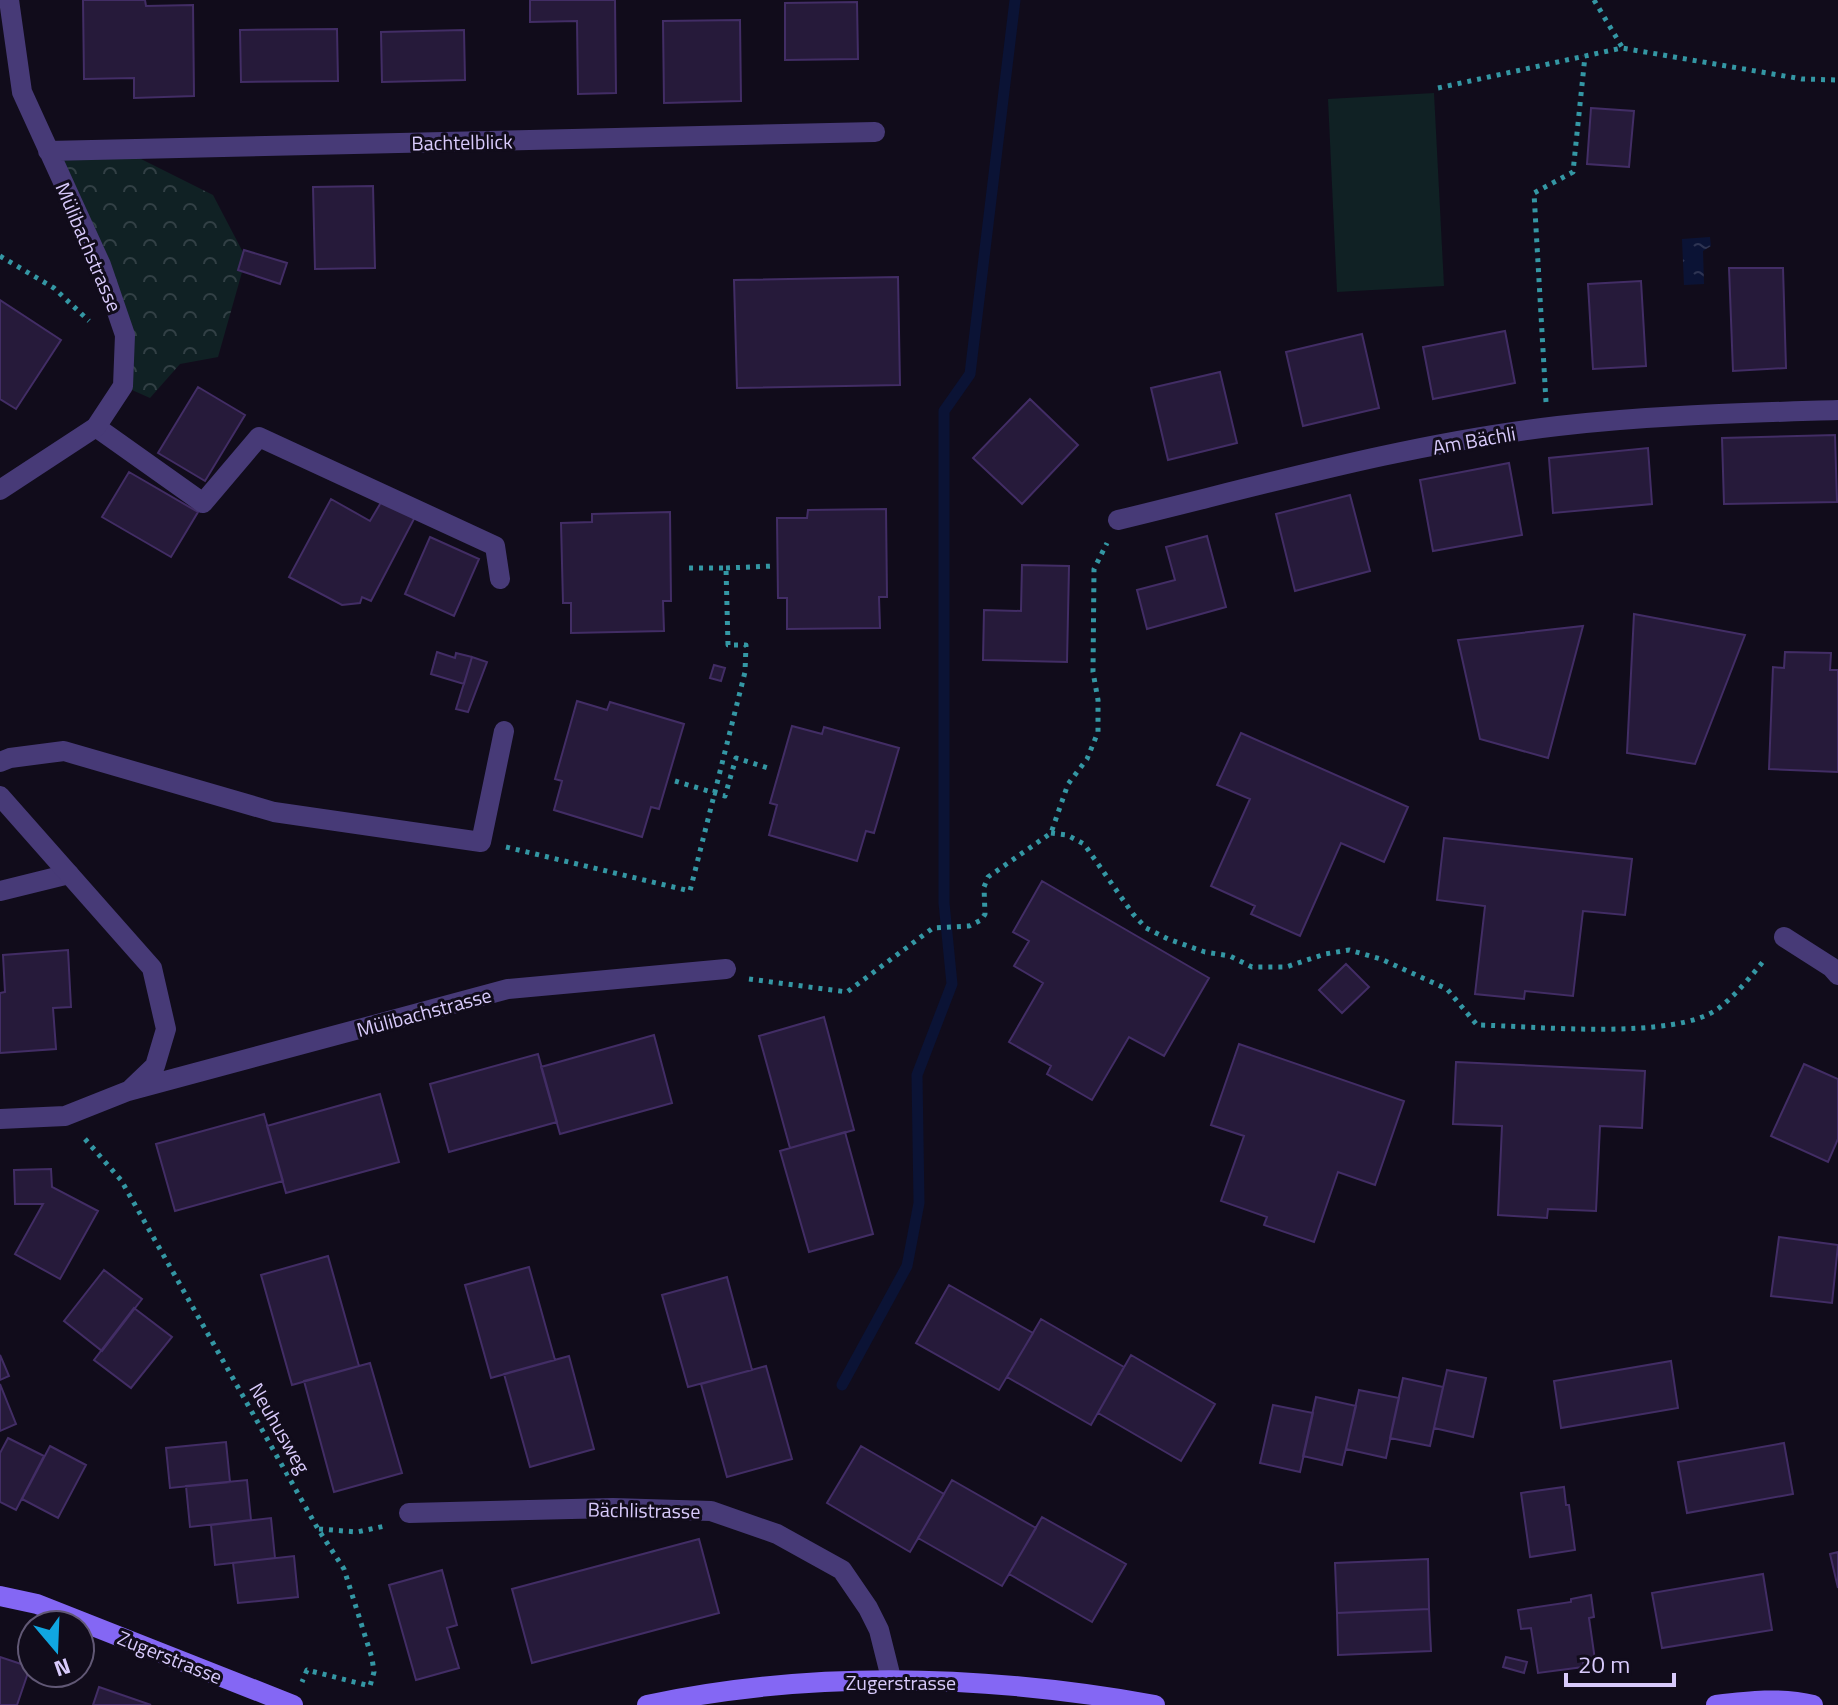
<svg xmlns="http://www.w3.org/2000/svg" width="1838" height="1705" font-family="'Titillium Web',sans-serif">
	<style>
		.forest { fill: url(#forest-crowns) }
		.pitch { fill: #102124 }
		.water { fill: url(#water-ripples) }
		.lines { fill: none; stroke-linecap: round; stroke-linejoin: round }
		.stream { stroke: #0b1335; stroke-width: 11 }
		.building { fill: #261a3a; stroke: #422d65; stroke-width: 2 }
		.path { stroke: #3497a4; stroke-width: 5; stroke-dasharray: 4 6; stroke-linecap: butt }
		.service { stroke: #473a77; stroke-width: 20 }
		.minor { stroke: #473a77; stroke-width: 20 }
		.secondary { stroke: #8467f4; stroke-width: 20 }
		.labels { text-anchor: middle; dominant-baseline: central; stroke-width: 6; stroke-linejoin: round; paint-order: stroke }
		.street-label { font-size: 20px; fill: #d8cafb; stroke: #110c1b }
	</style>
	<defs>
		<pattern id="forest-crowns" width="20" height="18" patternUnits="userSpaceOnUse" patternTransform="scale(2)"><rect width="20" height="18" fill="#102124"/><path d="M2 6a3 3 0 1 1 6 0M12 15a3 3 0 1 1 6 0" fill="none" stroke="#324045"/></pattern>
		<pattern id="water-ripples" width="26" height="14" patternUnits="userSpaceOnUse" patternTransform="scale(2)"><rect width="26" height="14" fill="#0b1335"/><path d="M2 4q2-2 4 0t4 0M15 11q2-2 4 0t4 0" fill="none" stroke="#2e3453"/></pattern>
	</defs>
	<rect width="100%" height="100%" fill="#110c1b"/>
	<path class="forest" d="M115,146L213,195L246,258L218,357L180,364L150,398L123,386L125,335L53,162Z"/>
	<path class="pitch" d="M1434,93L1444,286L1337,292L1328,99Z"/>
	<path class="water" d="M1710,237L1711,246L1703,251L1704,284L1684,285L1682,239Z"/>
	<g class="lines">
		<path class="stream" d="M842,1385L907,1266L919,1203L917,1075L952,984L944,903V411L970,374L1015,0"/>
	</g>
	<path class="building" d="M83,0H145L146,6L193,5L194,96L134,98V78L84,79Z
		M530,0H615L616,93L578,94L577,21L530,22Z
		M857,2L858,59L785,60V3Z
		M740,20L741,101L664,103L663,21Z
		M337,29L338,81L241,82L240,30Z
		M464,30L465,80L382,82L381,32Z
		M1591,108L1634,111L1629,167L1587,164Z
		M373,186L375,268L315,269L313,187Z
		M244,250L287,263L280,284L238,270Z
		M1729,268H1783L1786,368L1733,371Z
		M898,277L900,385L737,388L734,280Z
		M1641,281L1646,366L1593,369L1588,284Z
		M0,300L61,340L16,409L0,399Z
		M1505,331L1515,383L1433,399L1423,347Z
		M1362,334L1379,408L1303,426L1286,352Z
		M1220,372L1237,443L1168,460L1151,388Z
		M198,387L245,415L205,481L158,453Z
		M1030,399L1078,445L1022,504L973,458Z
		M1835,435L1837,502L1724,504L1722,438Z
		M1648,448L1652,504L1553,513L1549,458Z
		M1509,463L1522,535L1433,551L1420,480Z
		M129,472L198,512L171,557L102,517Z
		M1350,495L1370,571L1295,591L1276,514Z
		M331,499L370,521L383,499L415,517L371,601L362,597L360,603L342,605L289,577Z
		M886,509L887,597H879L880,628L787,629V598H778L777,518H807L808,510Z
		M670,512L671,601H663L664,631L571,633V603H563L561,523L592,522V514Z
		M1207,536L1226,607L1147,629L1137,590L1175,580L1166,547Z
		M430,537L479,559L454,616L405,594Z
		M1022,565L1069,566L1067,662L983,660L984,610L1021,611Z
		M1634,614L1745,635L1695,764L1627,753Z
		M1583,626L1548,758L1480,739L1458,640Z
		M437,652L455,658L456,653L472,657L464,684L431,674Z
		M1785,652L1831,653L1830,670H1838V772L1769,769L1773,667L1784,668Z
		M472,657L487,662L468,712L456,709Z
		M714,665L725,668L721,681L710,678Z
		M577,701L607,710L610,702L684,724L659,809L651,807L642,837L554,810L562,781L555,779Z
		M792,726L822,734L824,727L899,748L874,833L866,831L857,861L769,835L777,805L770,803Z
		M1241,733L1408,807L1384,862L1341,843L1300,936L1251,914L1255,906L1211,886L1250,799L1217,785Z
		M1444,838L1632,859L1625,915L1583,911L1573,996L1525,991L1524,999L1475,994L1485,906L1437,900Z
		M1042,881L1209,978L1164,1056L1129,1037L1092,1100L1047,1074L1051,1066L1009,1042L1043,983L1014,966L1029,941L1013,932Z
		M68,950L71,1007L53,1008L56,1049L0,1053V993L5,992L3,955Z
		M1346,964L1369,987L1342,1013L1319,990Z
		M824,1017L854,1130L790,1148L759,1036Z
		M654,1035L672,1103L560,1134L541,1067Z
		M1239,1044L1404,1101L1375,1185L1338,1172L1314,1242L1264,1225L1267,1217L1221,1201L1244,1136L1211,1125Z
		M538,1054L557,1122L449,1152L430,1084Z
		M1456,1062L1645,1071L1642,1128L1600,1126L1596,1211L1548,1209L1547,1218L1498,1215L1502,1126L1453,1124Z
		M1804,1064L1838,1079V1139L1828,1162L1771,1136Z
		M380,1094L399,1162L286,1193L267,1126Z
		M264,1114L283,1181L175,1211L156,1144Z
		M845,1132L873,1234L809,1252L780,1151Z
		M51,1169L52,1187L98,1211L60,1279L15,1254L43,1204H15L14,1170Z
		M1779,1237L1838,1245L1832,1303L1771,1296Z
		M328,1256L359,1366L292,1385L261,1275Z
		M529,1267L555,1360L491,1378L465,1285Z
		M104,1270L142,1299L102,1351L64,1321Z
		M727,1277L752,1370L688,1387L662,1295Z
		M949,1285L1033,1333L999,1390L916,1343Z
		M134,1308L172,1337L131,1388L94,1360Z
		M1041,1319L1124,1367L1091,1425L1007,1377Z
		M0,1355L9,1376L0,1380Z
		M1131,1355L1215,1404L1181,1461L1098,1413Z
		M569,1356L594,1449L530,1467L504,1374Z
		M1671,1361L1678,1408L1561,1428L1554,1381Z
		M370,1363L402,1473L334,1492L304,1381Z
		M766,1366L792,1459L727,1477L701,1384Z
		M1447,1370L1486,1378L1473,1437L1434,1428Z
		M1403,1378L1443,1387L1430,1446L1390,1438Z
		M0,1384L16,1424L0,1431Z
		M1359,1390L1399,1398L1386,1458L1346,1449Z
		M1316,1397L1356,1406L1342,1465L1303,1456Z
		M1273,1405L1313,1413L1300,1472L1260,1463Z
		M8,1438L44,1456L16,1510L0,1502V1453Z
		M226,1442L230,1482L170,1488L166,1448Z
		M1784,1443L1793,1494L1687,1513L1678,1462Z
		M50,1446L86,1465L58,1518L22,1499Z
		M861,1446L944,1494L910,1552L827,1503Z
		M247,1480L251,1520L190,1527L186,1486Z
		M952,1480L1036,1528L1002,1586L918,1538Z
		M1564,1487L1566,1505H1569L1575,1550L1530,1557L1521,1493Z
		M1042,1517L1126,1564L1092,1622L1009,1574Z
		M271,1518L275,1558L215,1565L211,1525Z
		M699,1539L719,1613L532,1663L512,1589Z
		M1838,1552V1588L1830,1554Z
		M294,1556L298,1597L238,1603L233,1563Z
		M1428,1559L1429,1609L1337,1613L1335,1563Z
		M442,1570L457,1625L447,1628L459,1668L416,1680L389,1585Z
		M1763,1574L1772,1630L1662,1648L1652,1593Z
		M1591,1595L1594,1617L1589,1618L1595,1660L1583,1662V1667L1538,1673L1531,1628L1521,1629L1518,1610L1571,1602V1599Z
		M1429,1609L1431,1651L1338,1655L1337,1613Z
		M0,1657L30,1667L17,1705H0Z
		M1506,1657L1527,1662L1524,1673L1503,1667Z
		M99,1687L151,1705H93Z"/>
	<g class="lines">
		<path class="path" d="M1594,0L1622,47
			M1438,88L1622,48L1802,79L1838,80
			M0,256L54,288L89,321
			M1546,402L1534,193L1573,172L1585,56
			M726,568L774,566
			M675,781L725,796L736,758L771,769
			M1051,833L1067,835L1084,844L1133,914L1146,928L1168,939L1205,952L1230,956L1252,967H1286L1325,954L1349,950L1381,959L1447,989L1477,1025C1534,1026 1676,1041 1719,1008C1737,994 1752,975 1766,958
			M506,847L690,891L745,672L746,645H728L726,568H689
			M749,979L847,992L933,928L969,926L981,920L985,914L984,887L988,877L1051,833L1068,784L1087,759L1098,732V700L1093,672L1094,569L1107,543
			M85,1139L121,1180L318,1529L344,1569L372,1658L374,1672L370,1686L307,1670L302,1682
			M319,1529L357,1532L385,1526"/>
		<path class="service" d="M96,427L203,503L259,437L495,546L500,579
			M0,762L10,758L64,751L274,812L481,842L504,731
			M0,891L69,874
			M409,1513L613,1508L711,1511L777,1534L842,1570L868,1608L879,1630L891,1678"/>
		<path class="minor" d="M48,151L875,132
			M0,490L96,427L123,386L125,335L101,265L22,92L9,0
			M1118,520C1263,485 1409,443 1558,426C1651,415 1744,413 1838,410
			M0,796L152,968L166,1029L155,1066L131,1089
			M1784,937L1831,967L1838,975
			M0,1119L65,1116L128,1091L508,989L726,969"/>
		<path class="secondary" d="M0,1596L37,1604L293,1705
			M647,1705C815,1669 987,1675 1155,1705
			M1716,1705C1748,1701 1782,1697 1813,1705"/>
	</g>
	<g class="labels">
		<g class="street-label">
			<text transform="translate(462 142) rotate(-1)">Bachtelblick</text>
			<text transform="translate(89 247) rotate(67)">Mülibachstrasse</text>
			<text transform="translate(1474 440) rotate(-10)">Am Bächli</text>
			<text transform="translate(424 1012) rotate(-15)">Mülibachstrasse</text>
			<text transform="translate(280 1428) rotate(60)">Neuhusweg</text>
			<text transform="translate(644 1510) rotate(1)">Bächlistrasse</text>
			<text transform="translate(170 1657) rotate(22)">Zugerstrasse</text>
			<text x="901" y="1682">Zugerstrasse</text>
		</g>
	</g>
	<g transform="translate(56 1649) rotate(161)"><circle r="38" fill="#110c1b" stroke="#615875" stroke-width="2"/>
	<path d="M0-6L14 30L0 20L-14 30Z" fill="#10a6e1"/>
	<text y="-12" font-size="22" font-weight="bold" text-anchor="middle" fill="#d8cafb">N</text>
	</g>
	<path d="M1566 1673v12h108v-12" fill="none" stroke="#d8cafb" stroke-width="4"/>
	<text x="1578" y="1673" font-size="24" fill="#d8cafb" stroke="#110c1b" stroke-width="6" paint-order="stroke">20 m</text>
</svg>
